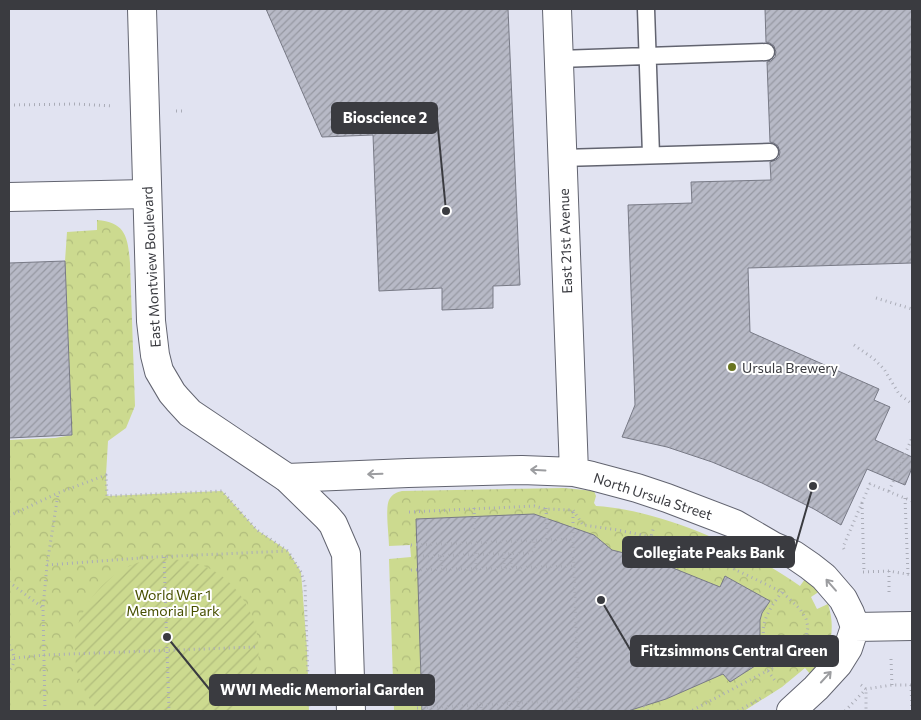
<svg xmlns="http://www.w3.org/2000/svg" width="921" height="720" font-family="Commissioner,sans-serif">
	<style>
		.park { fill: url(#park-crowns) }
		.garden { fill: url(#garden-furrows) }
		.building { fill: url(#building-hatch); stroke: #787a86 }
		.lines { fill: none; stroke-linecap: round; stroke-linejoin: round }
		.service-casing { stroke: #626470; stroke-width: 19 }
		.minor-casing { stroke: #626470; stroke-width: 30 }
		.tertiary-casing { stroke: #626470; stroke-width: 30 }
		.path { stroke: #aaacb7; stroke-width: 3; stroke-dasharray: 1 4; stroke-linecap: butt }
		.service { stroke: #fff; stroke-width: 16 }
		.minor { stroke: #fff; stroke-width: 28 }
		.tertiary { stroke: #fff; stroke-width: 28 }
		.oneway { stroke: #9c9da0 }
		.poi-dot { fill: #69741f; stroke: #fff; stroke-width: 2 }
		.labels { text-anchor: middle; dominant-baseline: central; stroke-width: 4; stroke-linejoin: round; paint-order: stroke }
		.street-label { font-size: 14px; fill: #3a3b40; stroke: #fff }
		.poi-label { font-size: 14px; fill: #3a3b40; stroke: #fff; text-anchor: start }
		.park-label { font-size: 14px; fill: #474f00; stroke: #fff }
		.leader { fill: none; stroke: #3a3b40; stroke-width: 2 }
		.callout-dot { fill: #3a3b40; stroke: #fff; stroke-width: 2 }
		.callout { fill: #3a3b40; stroke: #3a3b40; stroke-width: 2 }
		.callout-label { font-size: 15px; text-anchor: middle; font-weight: bold; fill: #fff }
	</style>
	<defs>
		<pattern id="park-crowns" width="20" height="18" patternUnits="userSpaceOnUse" patternTransform="scale(1.25)"><rect width="20" height="18" fill="#ccda8f"/><path d="M2 6a3 3 0 1 1 6 0M12 15a3 3 0 1 1 6 0" fill="none" stroke="#b0bc7c"/></pattern>
		<pattern id="garden-furrows" width="10" height="10" patternUnits="userSpaceOnUse" patternTransform="scale(1.25)"><rect width="10" height="10" fill="#ccda8f"/><path d="M-1 1l2-2M0 10L10 0M9 11l2-2" fill="none" stroke="#b0bc7c"/></pattern>
		<pattern id="building-hatch" width="6" height="6" patternUnits="userSpaceOnUse" patternTransform="scale(1.25)"><rect width="6" height="6" fill="#b7b9c6"/><path d="M-1 1l2-2M0 6l6-6M5 7l2-2" fill="none" stroke="#9698a2"/></pattern>
	</defs>
	<rect width="100%" height="100%" fill="#e1e3f1"/>
	<path class="park" d="M97,220C126,222 128,238 130,263L135,406L126,428L108,441L106,475L107,496L222,491L257,530L288,551L301,572L307,649L309,711H9V440L55,438L72,435L65,261L67,232L97,230Z
		M564,488L594,491L596,496L594,503L596,506C661,510 747,548 800,586L805,579L820,591L811,597L817,609L828,604C833,620 833,633 828,649L818,646L813,658L822,664L811,675L805,668L782,687L744,711H394L389,559L411,557L410,545L389,546C389,535 385,509 389,500C392,494 397,492 402,491Z"/>
	<path class="garden" d="M158,558C176,559 187,560 204,566C246,583 269,636 254,678C250,691 243,701 235,711H98C89,699 81,686 77,671C75,664 76,656 75,648C73,613 102,578 132,565C140,561 150,560 158,558Z"/>
	<path class="building" d="M266,9H508L520,285L493,286V308L442,310V288L379,291L373,135L322,137Z
		M765,9H912V263L748,268L750,332L879,389L874,400L890,407L875,440L912,457V468L905,485L867,469L841,525L814,509L762,483L712,462L667,447L622,437L635,405L628,205L692,203L691,182L771,180L770,162L776,160L779,157L780,152L778,146L774,143L770,142L767,62L771,61L775,57L776,52L774,46L770,43L766,42Z
		M65,261L72,435L9,438V263Z
		M534,514L594,535L612,550L648,559L668,566L720,587L725,576L770,601L762,613L760,620V635L769,657L730,682L723,674L666,699L628,711H422L416,519Z"/>
	<g class="lines">
		<defs>
			<path id="service" d="M646,9L651,155
				M559,59L766,52
				M562,158L770,152"/>
			<path id="minor" d="M557,9L574,472
				M9,197L147,194
				M287,478L408,473L522,470L574,472L592,476L637,488L667,498L735,524L773,546L794,555L810,566L824,577L843,599L850,613L855,627L848,648L838,664L816,688L791,711
				M855,627L912,626"/>
			<path id="tertiary" d="M142,9L151,321L155,355L159,371L172,393L178,400L190,413L287,478L327,517L333,524L346,554L351,711"/>
		</defs>
		<use href="#service" class="service-casing"/>
		<use href="#minor" class="minor-casing"/>
		<use href="#tertiary" class="tertiary-casing"/>
		<path class="path" d="M9,105L77,104L113,106
			M176,111H186
			M876,298L912,309
			M854,345L874,359L884,369L899,394L912,404
			M889,491L912,438
			M905,498L908,575
			M862,503L864,572
			M474,508L475,530
			M546,508L547,539
			M409,512L534,506L546,509L573,510L583,525L618,530L651,537L686,549L732,568L782,592L800,609L806,619L808,627L806,637L800,648L784,662L691,711
			M573,512V539
			M9,516L58,493L106,475L107,496L222,491L257,530L288,551L301,572L305,585L309,711
			M411,545L573,539L579,711
			M844,549L843,547L870,484L912,501
			M476,553V570
			M504,553V570
			M511,553V570
			M441,555L442,572
			M423,556L532,553L534,551V540
			M164,557L169,711
			M639,557L651,537L654,526
			M47,565L154,557L287,551
			M411,570L574,566
			M889,571V595
			M863,572L889,571L912,575
			M9,582L42,607
			M782,592C770,608 754,629 770,649C774,654 780,658 784,662
			M9,645C15,654 16,663 9,671
			M14,658L44,655L255,647
			M891,659L892,685
			M768,671L776,682
			M861,685L866,689V711
			M911,685L912,711
			M509,701V711
			M518,701V711
			M481,702V711
			M644,706L648,711
			M417,708L578,700
			M45,711L43,608L47,565L58,494
			M738,711L761,698
			M845,711L866,689L892,685H912"/>
		<use href="#service" class="service"/>
		<use href="#minor" class="minor"/>
		<use href="#tertiary" class="tertiary"/>
	</g>
	<defs><path id="oneway-shaft" d="M-6 0H5M1.5-3L5.5 0L1.5 3" fill="none" stroke-width="1.6" stroke-linecap="round" stroke-linejoin="round" transform="scale(1.25)"/></defs>
	<g class="oneway">
		<use href="#oneway-shaft" transform="translate(538 470) rotate(-177)"/>
		<use href="#oneway-shaft" transform="translate(375 474) rotate(178)"/>
		<use href="#oneway-shaft" transform="translate(831 585) rotate(-131)"/>
		<use href="#oneway-shaft" transform="translate(826 677) rotate(-47)"/>
	</g>
	<circle class="poi-dot" cx="732" cy="367" r="5"/>
	<g class="labels">
		<g class="street-label">
			<text transform="translate(565 241) rotate(-92)">East 21st Avenue</text>
			<text transform="translate(151 267) rotate(-93)">East Montview Boulevard</text>
			<text transform="translate(653 496) rotate(18)">North Ursula Street</text>
		</g>
		<g class="poi-label">
			<text x="742" y="367">Ursula Brewery</text>
		</g>
		<g class="park-label">
			<text x="173" y="594">World War 1<tspan x="173" dy="16">Memorial Park</tspan></text>
		</g>
	</g>
	<path class="leader" d="M446 211L437 118M813 486L794 552M601 600L631 651M167 637L210 690"/>
	<g class="callout-dot">
		<circle cx="446" cy="211" r="5"/>
		<circle cx="813" cy="486" r="5"/>
		<circle cx="601" cy="600" r="5"/>
		<circle cx="167" cy="637" r="5"/>
	</g>
	<g class="callout">
		<rect x="332" y="103" width="105" height="30" rx="5"/>
		<rect x="623" y="537" width="171" height="30" rx="5"/>
		<rect x="631" y="636" width="207" height="30" rx="5"/>
		<rect x="210" y="675" width="224" height="30" rx="5"/>
	</g>
	<g class="callout-label">
		<text x="385" y="123">Bioscience 2</text>
		<text x="709" y="558">Collegiate Peaks Bank</text>
		<text x="734" y="656">Fitzsimmons Central Green</text>
		<text x="322" y="695">WWI Medic Memorial Garden</text>
	</g>
	<rect width="921" height="720" fill="none" stroke="#3a3b40" stroke-width="20"/>
</svg>
